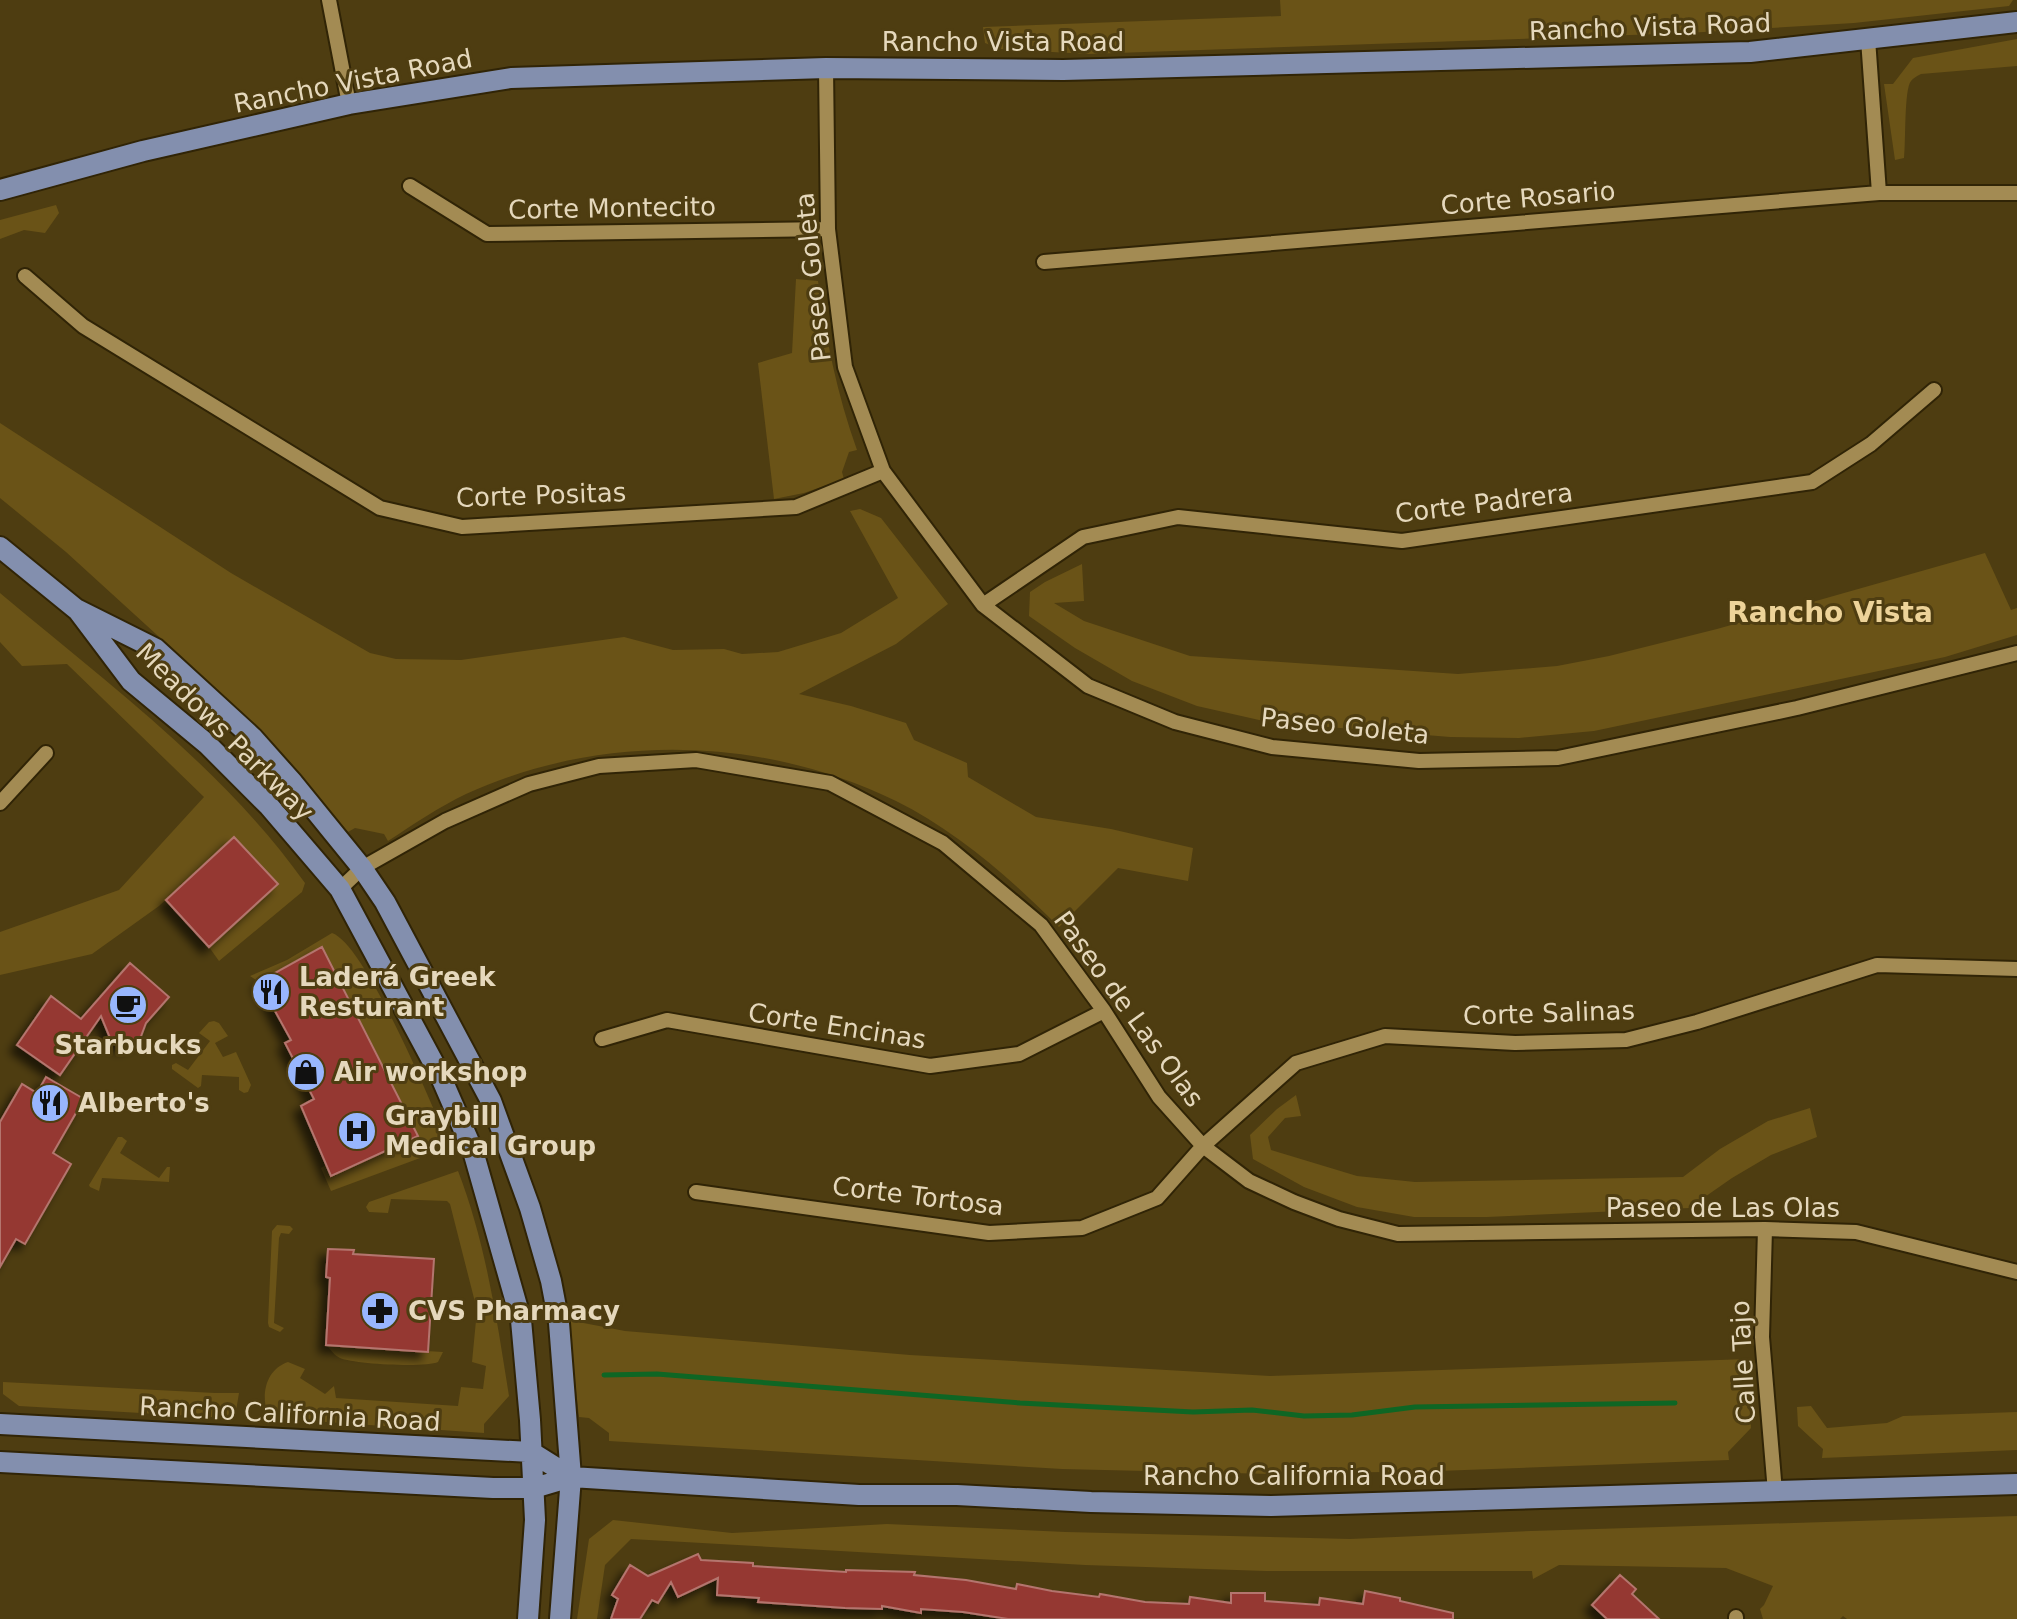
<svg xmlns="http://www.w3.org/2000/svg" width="2017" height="1619" font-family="'DejaVu Sans',sans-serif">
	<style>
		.green { fill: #6a5317 }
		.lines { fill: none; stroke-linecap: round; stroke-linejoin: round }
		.stream { stroke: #0e6624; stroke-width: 5 }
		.building { fill: #953832; stroke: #b4756e; stroke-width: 2; filter: url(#shadow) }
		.minor-casing { stroke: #302406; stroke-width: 18 }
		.major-casing { stroke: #302406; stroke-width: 24 }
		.minor { stroke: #a38b53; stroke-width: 14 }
		.major { stroke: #838fae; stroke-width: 20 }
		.labels { text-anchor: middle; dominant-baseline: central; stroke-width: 6; stroke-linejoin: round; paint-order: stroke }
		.street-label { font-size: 26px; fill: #e5d8bc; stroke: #4e3d11 }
		.poi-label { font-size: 26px; font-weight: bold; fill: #e5d8bc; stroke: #4e3d11; text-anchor: start }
		.neighbourhood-label { font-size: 28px; font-weight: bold; fill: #edd399; stroke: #4e3d11 }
	</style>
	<defs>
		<filter id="shadow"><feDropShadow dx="-7" dy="7" stdDeviation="4" flood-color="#0009"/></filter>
	</defs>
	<rect width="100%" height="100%" fill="#4e3d11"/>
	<path class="green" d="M1280,0H2013L2009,6L1854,23L1687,33L1088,54L1000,49L985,43L983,27L1281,16Z
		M2017,39V66L1921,74C1917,76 1913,78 1911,81C1904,89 1906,142 1904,158L1895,160L1884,84H1893L1913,58Z
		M56,205L59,213L45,233L24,230L0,239V220Z
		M796,279L818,281C826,339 837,394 857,450L849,452L842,472L844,479L804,493L774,499L758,363L792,353Z
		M0,423L231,573L370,653L396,659L461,660L624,637L673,650L724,649L742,654L778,652L841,633L898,598L850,511L860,509L881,518L948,604L896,644L799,694L851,706L906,723L914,740L967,763L968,777L1036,817L1111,829L1193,848L1188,881L1118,868L1059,927C1012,880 957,831 896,801C763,736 602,732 466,794C439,807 414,824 388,841L384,834L355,828L348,832L260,729L66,552L0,498Z
		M1985,553L2011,610L2017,608V635L1945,657L1594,731L1519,738L1450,737L1268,722L1197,706L1132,681L1075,648L1029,616L1030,592L1045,582L1082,564L1084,601L1054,603L1084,621L1190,656L1458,674L1557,666L1609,656L1717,629Z
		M0,593C107,683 224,769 305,883L302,892L219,961L209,947L278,884L234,837L159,906L92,954L0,975V932L119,890L204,797L67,664L22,666L0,642Z
		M332,933C365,944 430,1100 445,1136L439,1151L331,1191L321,1168L326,1165L331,1176L418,1135L323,947L259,982L250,976L287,960Z
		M214,1021L219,1023L228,1036L215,1043L223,1057L236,1052L251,1085L248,1092L244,1093L239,1090V1077L202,1075L201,1086L198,1088L172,1069V1065L176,1063L188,1070L210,1041L199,1033L209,1022Z
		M1296,1095L1301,1116L1285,1118L1268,1137L1271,1150L1357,1176L1415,1182L1683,1177L1720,1149L1768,1121L1810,1108L1817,1137L1771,1155L1732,1178L1689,1208L1487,1217H1414L1357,1207L1304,1187L1253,1159L1250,1135L1277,1109Z
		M118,1137H122L127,1141L120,1153L159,1178L167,1167H170L169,1182L102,1178L99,1191L90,1187L89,1185Z
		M458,1171C486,1243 497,1321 509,1396L484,1424V1433L283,1419L267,1412C261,1392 267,1369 288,1362L305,1369L300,1378L325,1394L334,1386L336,1398L458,1406L461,1387L483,1389L486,1366L472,1362L477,1310L450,1204L447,1201L391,1199L388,1213L369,1212L366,1207L369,1202Z
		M277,1225L290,1226L293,1229L289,1234L281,1233L279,1238L274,1323L284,1328L280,1332L269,1327L268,1323L272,1231Z
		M568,1320L625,1331L910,1355L1270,1376L1747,1359L1751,1428L1728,1452L1729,1460L1438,1471L1272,1474L1062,1469L609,1441V1433L589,1418L579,1417Z
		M326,1345L443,1352L438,1362C426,1368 353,1364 340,1358C334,1355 331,1350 326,1345Z
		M3,1382L215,1393H239L236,1411L228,1418L19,1406L3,1394Z
		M1811,1406L1827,1428L1887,1423L1903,1416L2017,1412V1450L1822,1458L1823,1449L1798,1426L1797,1407Z
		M2017,1516V1619H1847L1843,1616L1840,1619H1763L1760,1609L1764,1605L1773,1586L1726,1568L1559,1565L1533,1579L1532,1571H1266L1085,1565L631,1539L605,1565L597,1619H577L589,1539L613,1520L732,1533L887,1524L1066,1532L1350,1539L1531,1531Z"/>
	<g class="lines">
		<path class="stream" d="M604,1375L657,1374L1020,1403L1193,1412L1252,1410L1304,1416L1352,1415L1415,1407L1675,1403"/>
	</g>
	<path class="building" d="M234,837L278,884L209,947L166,900Z
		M322,947L418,1136L331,1176L301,1106L314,1099L285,1043L291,1040L259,982Z
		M130,963L169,997L146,1023L140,1039L125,1046L110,1038L101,1016L60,1075L17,1045L51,996L81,1019Z
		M46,1077L84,1099L53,1153L71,1164L25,1244L16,1239L0,1267V1122L22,1084L37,1093Z
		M328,1249L354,1250L353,1254L434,1259L428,1352L326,1345L330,1278L326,1277Z
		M698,1554L701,1560L753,1563V1566L846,1572V1570L915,1572L914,1575L966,1580L1016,1589L1017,1584L1052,1591L1099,1597L1100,1594L1145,1602L1189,1604L1190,1597L1231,1603V1593H1265V1601L1319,1605L1320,1598L1363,1604L1365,1591L1400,1598V1601L1453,1613V1619H1008L963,1612L921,1609V1613L882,1606V1609L845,1608L758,1602L759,1598L717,1595L718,1578L678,1597L671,1582L658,1603L652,1600L640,1619H611L618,1599L612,1595L630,1565L648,1576Z
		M1620,1575L1636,1589L1632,1594L1659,1619H1607L1592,1605Z"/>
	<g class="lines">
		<defs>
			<path id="minor" d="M329,0L349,104
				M1868,39L1879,193
				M826,68L828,229L845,367L883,471L983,605L1088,686L1175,722L1272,747L1419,761L1558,758L1797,708L2017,653
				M410,186L487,234L828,229
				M1044,262L1879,193H2017
				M25,276L83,326L380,508L462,527L796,507L883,471
				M983,605L1083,537L1178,517L1402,541L1812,482L1871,444L1934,390
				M0,803L46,753
				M340,889L362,868L445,821L529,784L599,766L696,760L830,783L943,843L1041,925L1104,1011L1159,1097L1203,1146L1249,1181L1294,1202L1339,1219L1398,1234L1765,1229L1856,1232L2017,1272
				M602,1039L667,1020L930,1066L1019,1054L1104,1011
				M696,1192L989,1233L1082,1228L1157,1198L1203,1146L1296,1063L1385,1036L1515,1043L1626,1040L1697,1022L1877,965L2017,969
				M1765,1229L1762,1337L1775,1492
				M1736,1617V1619"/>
			<path id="major" d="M0,190L143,151L349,104L511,78L826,68L1063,70L1750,52L2017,22
				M0,547L76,609L156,649L252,737L293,783L362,868L385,902L491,1101L530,1208L551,1281L559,1323L571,1477L560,1619
				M79,612L131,681L207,744L269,806L340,889L440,1075L473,1151L521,1320L530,1420L535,1520L528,1619
				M0,1424L531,1452L571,1477
				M0,1462L493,1488H534L571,1477L859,1495H957L1091,1502L1271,1506L2017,1484"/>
		</defs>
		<use href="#minor" class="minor-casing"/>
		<use href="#major" class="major-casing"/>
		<use href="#minor" class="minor"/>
		<use href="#major" class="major"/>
	</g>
	<defs>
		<symbol id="restaurant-disc" viewBox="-11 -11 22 22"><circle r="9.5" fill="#98b6fd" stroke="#4e3d11"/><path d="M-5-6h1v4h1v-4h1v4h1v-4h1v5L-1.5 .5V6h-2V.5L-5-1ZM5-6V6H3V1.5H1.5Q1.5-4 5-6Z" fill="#111"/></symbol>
		<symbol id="cafe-disc" viewBox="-11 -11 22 22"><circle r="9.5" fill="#98b6fd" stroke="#4e3d11"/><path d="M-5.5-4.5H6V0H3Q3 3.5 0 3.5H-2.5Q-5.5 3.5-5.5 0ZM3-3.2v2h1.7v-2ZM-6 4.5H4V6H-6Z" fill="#111"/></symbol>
		<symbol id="shop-disc" viewBox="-11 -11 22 22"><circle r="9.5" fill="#98b6fd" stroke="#4e3d11"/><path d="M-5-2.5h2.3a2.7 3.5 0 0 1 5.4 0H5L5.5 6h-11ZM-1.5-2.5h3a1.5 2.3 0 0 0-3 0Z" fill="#111"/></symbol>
		<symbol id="hospital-disc" viewBox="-11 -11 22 22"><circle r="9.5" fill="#98b6fd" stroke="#4e3d11"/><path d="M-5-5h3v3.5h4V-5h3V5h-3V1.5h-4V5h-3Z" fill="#111"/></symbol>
		<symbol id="pharmacy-disc" viewBox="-11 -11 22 22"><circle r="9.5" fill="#98b6fd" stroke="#4e3d11"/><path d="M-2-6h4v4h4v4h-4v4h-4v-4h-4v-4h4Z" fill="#111"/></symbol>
	</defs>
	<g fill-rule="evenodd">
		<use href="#restaurant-disc" x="249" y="970" width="44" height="44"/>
		<use href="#cafe-disc" x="106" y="983" width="44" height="44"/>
		<use href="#shop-disc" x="284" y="1050" width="44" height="44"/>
		<use href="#restaurant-disc" x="28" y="1081" width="44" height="44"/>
		<use href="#hospital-disc" x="335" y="1109" width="44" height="44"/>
		<use href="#pharmacy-disc" x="358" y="1289" width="44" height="44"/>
	</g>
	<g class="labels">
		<g class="street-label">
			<text transform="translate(1650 27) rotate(-2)">Rancho Vista Road</text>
			<text x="1003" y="42">Rancho Vista Road</text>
			<text transform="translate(353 81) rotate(-11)">Rancho Vista Road</text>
			<text transform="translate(1528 198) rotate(-5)">Corte Rosario</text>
			<text transform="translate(612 208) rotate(-1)">Corte Montecito</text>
			<text transform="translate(813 277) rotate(-96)">Paseo Goleta</text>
			<text transform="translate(541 495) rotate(-2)">Corte Positas</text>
			<text transform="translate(1484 503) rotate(-7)">Corte Padrera</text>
			<text transform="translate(1345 726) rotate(6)">Paseo Goleta</text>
			<text transform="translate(225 732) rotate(45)">Meadows Parkway</text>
			<text transform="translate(1129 1009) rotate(54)">Paseo de Las Olas</text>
			<text transform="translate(1549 1013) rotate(-2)">Corte Salinas</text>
			<text transform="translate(837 1026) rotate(9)">Corte Encinas</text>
			<text transform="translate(918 1196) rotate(7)">Corte Tortosa</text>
			<text x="1723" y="1208">Paseo de Las Olas</text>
			<text transform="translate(1743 1362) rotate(-93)">Calle Tajo</text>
			<text transform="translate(290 1414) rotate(3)">Rancho California Road</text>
			<text x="1294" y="1476">Rancho California Road</text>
		</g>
		<g class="poi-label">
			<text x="299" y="977">Laderá Greek<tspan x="299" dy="30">Resturant</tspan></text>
			<text x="128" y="1045" text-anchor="middle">Starbucks</text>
			<text x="334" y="1072">Air workshop</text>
			<text x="78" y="1103">Alberto's</text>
			<text x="385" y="1116">Graybill<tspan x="385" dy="30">Medical Group</tspan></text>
			<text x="408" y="1311">CVS Pharmacy</text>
		</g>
		<g class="neighbourhood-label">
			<text x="1830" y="612">Rancho Vista</text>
		</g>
	</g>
</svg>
